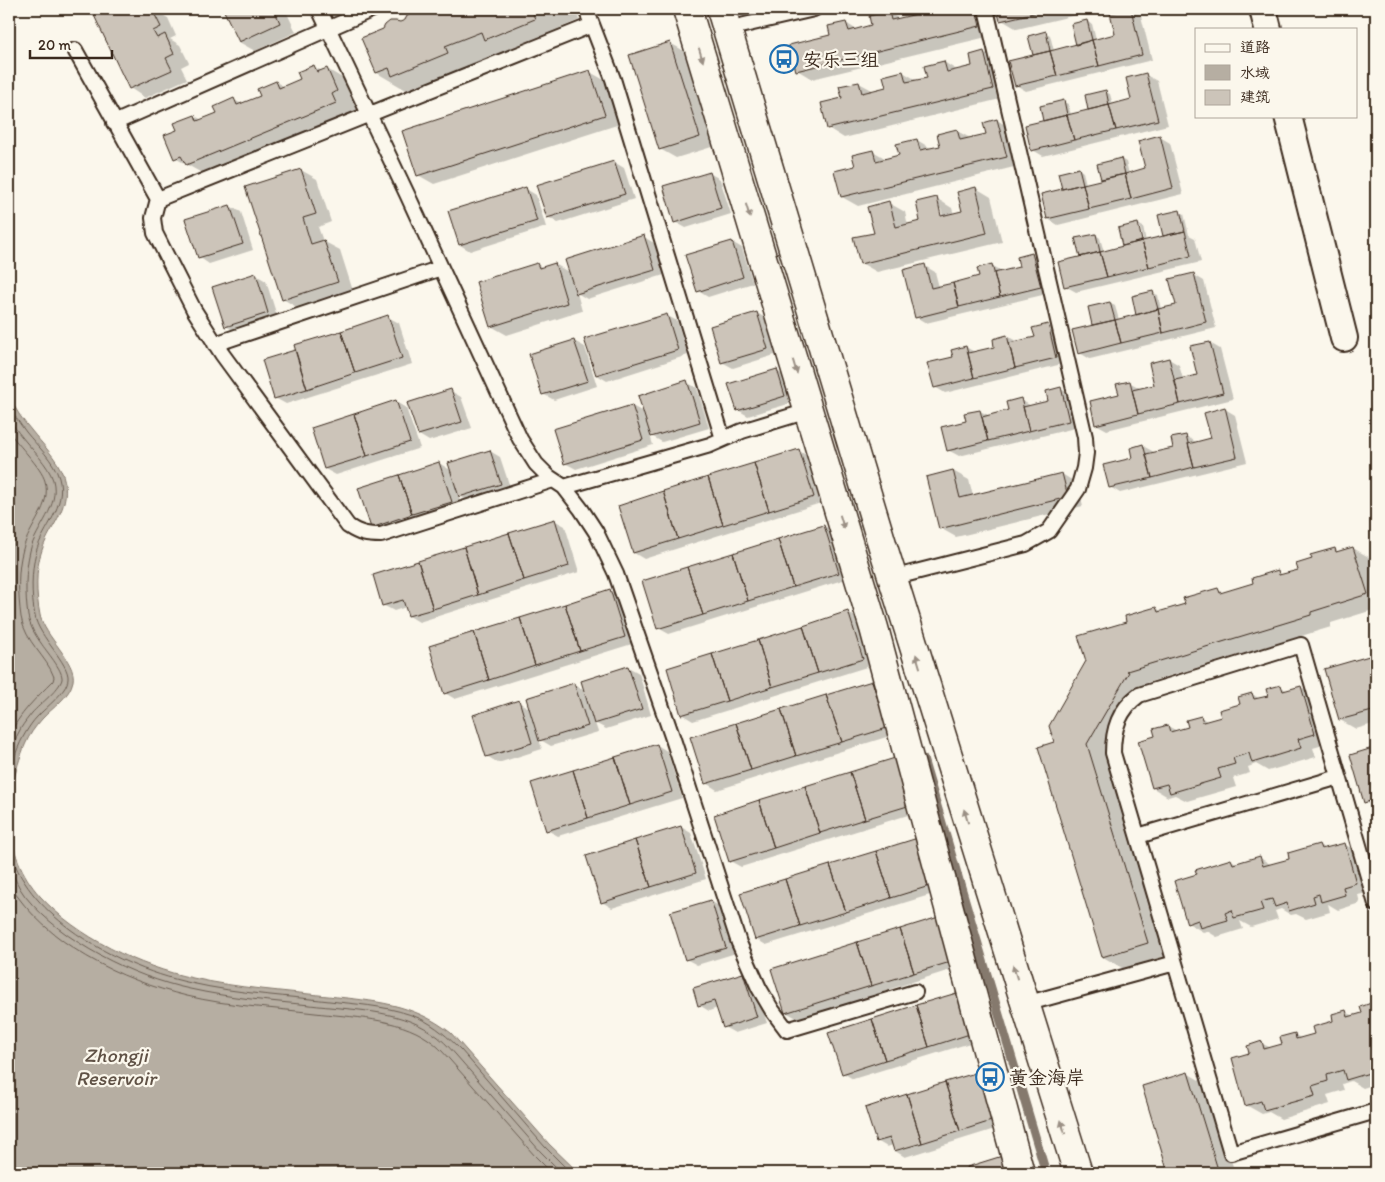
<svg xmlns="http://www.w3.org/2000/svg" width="1385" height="1182" font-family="Itim,'LXGW WenKai TC',sans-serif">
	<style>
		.water { fill: #b6aea2; stroke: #85796d }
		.shadow { fill: #0003; fill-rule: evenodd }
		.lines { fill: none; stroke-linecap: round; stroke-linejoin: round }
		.shore { stroke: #6c5f53; stroke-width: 1 }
		.stream { stroke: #85796d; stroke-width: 9 }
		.building { fill: #ccc4b9; stroke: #3b2a1e }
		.lane-casing { stroke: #3b2a1e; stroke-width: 18 }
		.street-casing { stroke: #3b2a1e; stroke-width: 30 }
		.secondary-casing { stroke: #3b2a1e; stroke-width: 31 }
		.lane { stroke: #fbf7ec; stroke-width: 14 }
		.street { stroke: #fbf7ec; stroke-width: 26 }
		.secondary { stroke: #fbf7ec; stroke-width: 28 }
		.oneway { fill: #9b9085 }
		.labels { text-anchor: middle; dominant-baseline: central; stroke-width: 4.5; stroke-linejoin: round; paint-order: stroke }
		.poi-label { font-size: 19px; fill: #3b2a1e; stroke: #fbf7ec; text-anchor: start }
		.water-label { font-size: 20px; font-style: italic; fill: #605246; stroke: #fbf7ec }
	</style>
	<rect width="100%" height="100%" fill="#fbf7ec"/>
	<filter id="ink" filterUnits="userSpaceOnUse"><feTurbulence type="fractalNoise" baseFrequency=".02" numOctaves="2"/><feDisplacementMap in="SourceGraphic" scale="10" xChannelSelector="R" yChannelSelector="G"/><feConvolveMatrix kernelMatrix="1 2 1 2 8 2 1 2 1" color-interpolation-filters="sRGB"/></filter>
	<g filter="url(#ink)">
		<path class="water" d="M9,397C15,408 22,420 31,430C42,444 57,458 63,475C73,506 51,524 42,550C35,569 36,595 40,615C44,636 77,662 73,681C70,697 52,708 42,719C35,727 29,735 25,745C4,796 1,852 40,896C77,937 140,967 193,978C237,988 283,991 328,996C374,1001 413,1003 451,1033L549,1144L579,1173H9Z"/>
		<path class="shadow" d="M92,9H154L155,11L168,18L176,36L170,39L180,45L189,63L181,67L187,79L145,98L130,88Z
			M224,9H285L296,32L255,51L239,42Z
			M438,9H575L579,20L560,28L564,36L515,56L505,50L474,63L477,70L422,92L413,87L406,90L377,73L400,24Z
			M917,9H989L995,35L812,79L797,70L846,23L857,30L872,26L889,13L900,19L919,15Z
			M999,9H1101L1017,29L1002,20Z
			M1130,10L1141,16L1152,60L1026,91L1016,85L1037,55L1034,54L1045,32L1050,35L1054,51L1077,45L1087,21L1092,24L1096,40L1117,35Z
			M670,43L686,52L715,146L676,158L660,149Z
			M984,52L1000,61L1008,97L844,138L828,128L843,99L859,83L874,91L887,88L903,72L918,81L928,78L944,62L958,71L974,67Z
			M314,67L322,71L327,69L356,86L364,120L216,181L175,158L178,130L195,116L202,120L218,114L234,100L242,104L261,96L276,82L285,87L302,80Z
			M590,72L606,81L620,124L434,184L418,175Z
			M1146,75L1157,81L1168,125L1043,156L1033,150L1045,122L1064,102L1068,104L1071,115L1092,110L1089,109L1106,92L1110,94L1113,105L1133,100Z
			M997,120L1013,130L1022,165L858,206L842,197L857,167L873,151L888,160L901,156L917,140L932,149L942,147L957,131L972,139L987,135Z
			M1160,137L1170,143L1183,194L1058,225L1048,219L1064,190L1079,169L1083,172L1086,184L1105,180L1102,179L1121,159L1126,162L1129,174L1147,169Z
			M614,162L624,168L634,199L558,223L548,217Z
			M301,170L317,179L331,222L318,227L323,241L340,250L353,291L298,308L283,299Z
			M709,173L720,179L731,214L686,228L675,222Z
			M976,188L991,197L1002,242L877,272L861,263L889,203L905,212L908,226L922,222L936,198L952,208L954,215L964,212ZM938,209H941L944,222L942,223Z
			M526,189L536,195L546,227L470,251L460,245Z
			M230,206L241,212L253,250L209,264L199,257Z
			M1179,212L1184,214L1189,235L1195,238L1201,262L1076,292L1065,286L1096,235L1100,238L1104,252L1124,247L1119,229L1138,224L1143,227L1146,242L1166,237L1164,236ZM1137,226H1140L1145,247L1142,248Z
			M644,237L654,243L664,275L587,299L577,293L582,311L507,335L491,326L537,264L543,268L555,264L570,273Z
			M732,242L742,248L753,283L708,297L698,291Z
			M1032,255L1043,261L1051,293L926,323L916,317L925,266L935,272L939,287L981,277L992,266L1003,272L1021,268Z
			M256,275L266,281L278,319L237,332L226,326Z
			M1194,275L1204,281L1216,328L1090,359L1080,353L1094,326L1089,308L1110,303L1115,306L1119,320L1139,315L1153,293L1158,295L1161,310L1177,306Z
			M757,313L767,319L778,354L733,368L722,362Z
			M666,315L677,321L688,355L607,381L597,375Z
			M388,317L399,323L412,364L286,404L275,398L263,361Z
			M1048,325L1058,331L1066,363L945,393L935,387L954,358L966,347L976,353L996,348L1007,336L1018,342L1036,338Z
			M574,341L585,347L597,386L554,400L543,394L531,355Z
			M1210,343L1220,349L1233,399L1107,430L1096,424L1129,382L1140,388V390L1156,386L1169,359L1179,365L1183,379L1199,376Z
			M776,371L787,377L795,402L748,416L738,410Z
			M686,382L697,388L709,428L662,442L650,435L653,445L576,469L565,463L632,406L645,413Z
			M1061,389L1071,395L1079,427L959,456L948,450L968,421L980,411L990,416L1009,411L1021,400L1031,406L1050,402Z
			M451,391L461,397L472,428L429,441L419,435Z
			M396,402L406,408L420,448L336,475L325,469L312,429Z
			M1225,409L1235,415L1247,462L1120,493L1110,487L1143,446L1154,452V454L1175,448L1186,436L1196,442L1212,439Z
			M490,451L500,457L511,490L471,502L458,495L462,507L383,533L372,527L439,463L452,471Z
			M799,451L810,457L824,502L644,559L634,553Z
			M953,471L969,480L973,496L1062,474L1078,484L1083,506L956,537L940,528Z
			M554,520L565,526L579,572L419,622L409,616L406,607L394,611L383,605Z
			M824,526L834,532L849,578L669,634L658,628Z
			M1353,548L1374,560L1376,568V609L1331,623V627L1146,683L1149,685L1107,757L1168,955L1124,969L1103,957L1039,748L1056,743L1128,623L1156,608L1163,612L1186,605L1217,589L1224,593L1255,584L1278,572L1283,575L1299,571L1334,549L1339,552Z
			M610,591L621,597L635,643L455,699L445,693Z
			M848,612L858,619L873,665L693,721L683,715Z
			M1376,655V723L1356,729L1340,720L1326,670Z
			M628,667L639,673L651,715L606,729L595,723L598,732L551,746L539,739L542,749L498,763L487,756L518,702L531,709L574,684L585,691Z
			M872,682L882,688L896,734L717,790L706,783Z
			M1281,687L1288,691L1301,687L1317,696L1330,743L1313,748L1316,757L1268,771L1256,764L1248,767L1250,773L1233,778L1236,787L1187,801L1175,795L1168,797L1153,788L1156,737L1168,726L1177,731L1189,727L1201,717L1208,722L1222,718L1241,705L1252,694L1260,699L1270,697Z
			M657,745L667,751L682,798L558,836L547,830Z
			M1376,749V808H1375L1365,802L1351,756Z
			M906,765L921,811L741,867L730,861Z
			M681,827L691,833L706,879L612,908L602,902Z
			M921,838L946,890L766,945L756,939Z
			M1344,844L1360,853L1371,892L1358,895L1360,903L1338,910L1328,904L1330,912L1306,919L1296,914L1291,915L1281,909L1275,911L1278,919L1251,927L1240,921L1243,929L1217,937L1207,931L1203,932L1188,923L1198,875L1231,860L1238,864L1260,858L1272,865L1291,859L1319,845L1326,849Z
			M710,901L721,907L736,953L697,965L686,959Z
			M953,923L966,965L884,991L886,995L802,1021L786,1012Z
			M743,974L753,980L767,1023L735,1033L724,1027L718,1008L709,1011L699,1005Z
			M960,993L983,1039L853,1079L843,1073Z
			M1374,1004L1376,1005V1084L1363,1088L1351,1081L1342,1084L1344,1090L1327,1095L1330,1104L1281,1119L1269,1112L1262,1114L1246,1105L1250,1054L1261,1043L1271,1048L1283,1045L1294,1034L1302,1039L1316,1035L1335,1022L1346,1012L1354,1016L1364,1013Z
			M1187,1073L1208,1085L1235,1173H1170L1143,1087Z
			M867,1108L1014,1123L905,1157L895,1151L893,1145L887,1147L877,1141Z"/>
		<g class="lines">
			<path class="shore" d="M9,407C14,415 20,424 26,432C37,446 54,460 59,478C67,507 43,527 36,552C31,572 31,596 35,616C38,636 70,664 68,679C67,692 46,707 37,717C33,721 29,727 26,732C18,745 12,762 9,778
				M9,418C13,425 17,431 22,437C32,450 48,464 53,480C60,507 36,527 30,551C25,572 25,595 28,616C30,626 35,635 41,643C46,651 63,670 62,679C60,689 40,704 32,713C28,718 24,723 21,728C16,737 12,747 9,756
				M9,432C18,445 41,467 45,481C52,506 29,526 23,549C17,570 18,595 21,617C25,642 47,657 54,677L53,681C36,698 19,714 9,736
				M9,846C17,881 42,908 70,929C105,955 149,974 191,983C239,994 289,996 338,1002C365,1005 393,1007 419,1018C436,1026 448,1037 461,1050L545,1147L571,1173
				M9,866C14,876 18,887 25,896C62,942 133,977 190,989C230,998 270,1001 310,1005C350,1010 397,1009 431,1032C441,1038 448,1046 456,1055L540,1151L562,1173
				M9,884C46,944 120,980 187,996C229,1006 273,1008 315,1013C350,1017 398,1018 428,1039C437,1045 443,1052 450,1060L535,1156L552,1173"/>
			<path class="stream" d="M923,759L1046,1173"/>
		</g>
		<path class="building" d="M91,9H143L144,11L152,9L161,27L153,31L157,38L165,34L174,54L166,58L172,70L129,89Z
			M223,9H274L280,23L239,42Z
			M434,9H538L532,11L535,19L484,40L481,32L445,46L448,53L392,76L389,68L376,73L361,38L383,29L385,25L390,21H396L400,22L405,20L407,16L412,13L418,12L422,13Z
			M916,9H976L980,26L796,71L789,45L830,35L828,26L846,22L849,31L871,25L869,16L889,11L891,20L917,14Z
			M997,9H1050L1000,21Z
			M1131,9L1142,55L1099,66L1092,40L1115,34L1110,13Z
			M1087,20L1092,40L1076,45L1071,24Z
			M1046,31L1050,51L1033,55L1028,36Z
			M1092,40L1099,66L1057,76L1050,51Z
			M670,42L700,137L659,150L629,55Z
			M984,51L993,89L827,129L821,103L842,98L839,86L859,82L862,93L886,87L883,76L903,71L906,82L927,78L924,66L944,61L947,72L972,66L970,55Z
			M1050,51L1057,76L1015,86L1008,61Z
			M314,65L317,72L327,68L337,91L332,94L336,103L186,165L181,156L174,159L164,135L177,130L174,123L195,115L197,121L217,113L214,107L234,98L237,105L260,96L257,89L276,81L279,88L300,79L297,72Z
			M590,70L605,115L417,176L402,131Z
			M1146,73L1158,120L1116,130L1109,105L1131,99L1126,78Z
			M1106,90L1109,105L1088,110L1085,95Z
			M1064,100L1067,115L1043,121L1040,106Z
			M1109,105L1116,130L1074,140L1067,115Z
			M1067,115L1074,140L1031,151L1025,125Z
			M997,119L1007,157L841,197L834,171L855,166L852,155L873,150L876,161L899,155L896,144L917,139L920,150L940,146L937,134L957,129L960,140L986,134L983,123Z
			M1160,135L1173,188L1131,199L1125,174L1145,168L1138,141Z
			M1121,158L1125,174L1101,179L1097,164Z
			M614,161L625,194L547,218L536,185Z
			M1079,168L1083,184L1062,189L1058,173Z
			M301,169L316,214L303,218L311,244L324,240L338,282L282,300L245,187Z
			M710,172L721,208L674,223L663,186Z
			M1125,174L1131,199L1089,209L1083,184Z
			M1083,184L1089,209L1047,219L1041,194Z
			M526,187L537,221L459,245L448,211Z
			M976,187L987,233L860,264L853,237L874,233L867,207L889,201L896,227L920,221L916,202L937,197L941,216L962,211L957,192Z
			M230,205L243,244L198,258L185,219Z
			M1180,210L1185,231L1163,236L1158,215Z
			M1138,223L1142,241L1122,246L1118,228Z
			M1185,231L1191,256L1149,267L1142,241Z
			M1096,234L1100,252L1080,257L1075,238Z
			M644,235L655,270L576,294L565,260Z
			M732,241L743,277L697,292L685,255Z
			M1142,241L1149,267L1107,277L1100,252Z
			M1100,252L1107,277L1064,287L1058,262Z
			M1032,253L1041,287L1000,297L994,273L1019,267L1017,257Z
			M537,263L539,268L555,263L567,303L490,327L476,282Z
			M925,264L931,288L953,283L959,307L915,318L903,270Z
			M992,264L1000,297L959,307L953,283L979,276L977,268Z
			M256,273L268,313L225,327L212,287Z
			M1194,273L1206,322L1163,333L1158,309L1176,305L1169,279Z
			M1153,291L1158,309L1136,315L1132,296Z
			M1110,302L1115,320L1092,325L1088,307Z
			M1158,309L1163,333L1121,343L1115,320Z
			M757,312L768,349L721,363L710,326Z
			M667,314L678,350L596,375L584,339Z
			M388,315L402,358L355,373L341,331Z
			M1115,320L1121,343L1078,354L1072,330Z
			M1048,324L1056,358L1015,368L1009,343L1035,337L1032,328Z
			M341,331L355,373L307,389L294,345Z
			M1007,335L1015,368L974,378L968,353L994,347L993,339Z
			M574,340L588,381L542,395L529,354Z
			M1210,342L1223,393L1180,404L1175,380L1197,375L1190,346Z
			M966,346L974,378L934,388L927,363L953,357L951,350Z
			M295,350L307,389L274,399L262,360Z
			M1169,358L1180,404L1138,414L1132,390L1154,385L1149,363Z
			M777,369L785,396L737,411L728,384Z
			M687,380L700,422L651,437L638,396Z
			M1130,381L1138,414L1095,425L1090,401L1119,394L1116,384Z
			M1061,387L1069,421L1029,431L1023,407L1048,401L1046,391Z
			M451,389L462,422L418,435L407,403Z
			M1021,398L1029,431L988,441L982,417L1008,410L1006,402Z
			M396,400L410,442L367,456L354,414Z
			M632,405L643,440L564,464L553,429Z
			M1225,407L1237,457L1194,467L1188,444L1211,438L1204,413Z
			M980,410L988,441L947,451L941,427L966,421L964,413Z
			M354,414L367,456L324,469L311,428Z
			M1186,435L1194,467L1152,478L1146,454L1173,448L1171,438Z
			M1143,444L1152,478L1109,488L1103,465L1132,458L1130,448Z
			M799,449L814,497L769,511L754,463Z
			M490,450L501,484L459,497L448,463Z
			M439,462L452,502L412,514L399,475Z
			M754,463L769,511L723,525L708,477Z
			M953,470L960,498L1062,473L1068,497L939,529L926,477Z
			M399,475L412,514L371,528L358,488Z
			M708,477L723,525L678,539L663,491Z
			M663,491L678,539L633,553L618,506Z
			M555,519L569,566L524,580L509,533Z
			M824,525L839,573L793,587L778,539Z
			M509,533L524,580L478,595L464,547Z
			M778,539L793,587L748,601L733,553Z
			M464,547L478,595L433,609L418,561Z
			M1353,547L1368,594L1311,612V615L1127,671L1129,672L1087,744L1148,943L1102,957L1038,747L1054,742L1049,726L1086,661L1078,636L1126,622L1125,616L1156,607L1158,612L1185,604L1183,598L1218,588L1220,593L1253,583L1252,578L1278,570L1279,575L1298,570L1296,564L1312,559L1310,555L1335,548L1336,552Z
			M733,553L748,601L703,615L687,567Z
			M418,561L433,609L408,616L403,600L382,606L373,575Z
			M687,567L703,615L657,629L642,581Z
			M610,589L625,637L580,651L565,604Z
			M565,604L580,651L535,665L520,618Z
			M848,611L863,659L818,673L803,626Z
			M520,618L535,665L489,680L474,632Z
			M803,626L818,673L772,687L758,640Z
			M474,632L489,680L444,694L429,646Z
			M758,640L772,687L727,701L712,654Z
			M712,654L727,701L681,715L667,668Z
			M1376,654V710L1339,720L1324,669Z
			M628,666L642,709L594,724L581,681Z
			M872,681L887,728L842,742L826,695Z
			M574,683L588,726L539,741L526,698Z
			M1281,685L1283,691L1301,686L1315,734L1298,739L1301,748L1252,763L1249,753L1233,758L1235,764L1218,769L1221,778L1170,793L1167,784L1152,788L1138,741L1155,736L1153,729L1168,725L1170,732L1188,727L1186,720L1201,716L1203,722L1221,717L1219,710L1240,704L1238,697L1252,693L1254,699L1268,696L1266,689Z
			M826,695L842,742L796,756L781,709Z
			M519,700L532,743L486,757L473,715Z
			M781,709L796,756L751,770L736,723Z
			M736,723L751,770L705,784L690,737Z
			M657,744L672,792L630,805L615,757Z
			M1376,747V799L1364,803L1350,755Z
			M615,757L630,805L588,818L573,770Z
			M895,758L911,805L865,819L850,772Z
			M573,770L588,818L546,831L531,783Z
			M850,772L865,819L820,833L805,786Z
			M805,786L820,833L774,848L759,800Z
			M759,800L774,848L729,862L714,815Z
			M681,826L696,873L651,887L635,840Z
			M921,837L936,884L891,898L876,851Z
			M635,840L651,887L601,903L586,856Z
			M1345,843L1356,883L1343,887L1345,895L1321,902L1319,894L1313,896L1315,903L1289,911L1287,903L1275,907L1272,899L1260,902L1263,910L1234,918L1232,910L1225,913L1228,920L1200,928L1198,920L1187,924L1174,881L1197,874L1195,870L1231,859L1233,864L1260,856L1263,866L1289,859L1288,853L1319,844L1321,849Z
			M876,851L891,898L846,912L830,865Z
			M830,865L846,912L800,926L785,879Z
			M785,879L800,926L755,940L740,893Z
			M711,900L726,948L685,960L670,912Z
			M942,916L957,960L914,973L900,929Z
			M900,929L914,973L871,986L857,942Z
			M857,942L871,986L785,1013L771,969Z
			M743,973L757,1017L723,1028L714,1001L698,1006L693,988Z
			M960,992L973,1033L929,1047L916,1005Z
			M1374,1002L1376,1008V1071L1346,1080L1343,1070L1327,1075L1328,1081L1312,1086L1315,1096L1264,1110L1261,1101L1245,1106L1232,1058L1249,1053L1247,1046L1262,1041L1264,1049L1282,1044L1280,1037L1295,1033L1296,1039L1314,1034L1312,1027L1333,1021L1332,1014L1346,1010L1348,1017L1362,1013L1360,1007Z
			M916,1005L929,1047L885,1060L872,1019Z
			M872,1019L885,1060L842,1074L828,1033Z
			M989,1069L1004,1117L960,1131L945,1082Z
			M1188,1072L1219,1173H1168L1142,1086Z
			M945,1082L960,1131L922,1143L907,1094Z
			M907,1094L922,1143L894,1151L890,1138L876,1142L865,1108Z
			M1015,1152L1022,1173H969L967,1167Z"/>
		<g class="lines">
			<defs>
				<path id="lane" d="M319,9L407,194L520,439L536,464L549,477L564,487L581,509L596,532L616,574L673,739L739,943L759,988L772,1010L787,1030L915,992
					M586,9L613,79L723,439
					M727,29L814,9
					M75,50L158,199L153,218L155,233L194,310L222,354L348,526C360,534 367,535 381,535L553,480
					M114,123L373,9
					M158,199L592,25
					M215,344L441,268
					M564,487L710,445L742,431L808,411
					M892,578L1026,544L1049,531L1078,489L1084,468L1086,453L1085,437L986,9
					M1138,836L1339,777
					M1376,904L1301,645L1139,695C1119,710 1113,729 1113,753L1231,1153L1376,1111
					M1025,1004L1175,963"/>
				<path id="street" d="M1263,9L1268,29
					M1288,116L1344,338"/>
				<path id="secondary" d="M687,9L874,628L1020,1173
					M721,9L883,547L1078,1173"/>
			</defs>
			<use href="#lane" class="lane-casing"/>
			<use href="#street" class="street-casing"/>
			<use href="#secondary" class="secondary-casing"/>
			<use href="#lane" class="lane"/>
			<use href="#street" class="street"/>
			<use href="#secondary" class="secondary"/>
		</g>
		<defs><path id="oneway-solid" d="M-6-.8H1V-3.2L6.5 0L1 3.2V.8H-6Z" transform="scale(1.25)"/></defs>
		<g class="oneway">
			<use href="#oneway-solid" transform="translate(701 55) rotate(73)"/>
			<use href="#oneway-solid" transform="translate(748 211) rotate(73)"/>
			<use href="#oneway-solid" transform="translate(795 367) rotate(73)"/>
			<use href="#oneway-solid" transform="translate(842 522) rotate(73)"/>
			<use href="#oneway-solid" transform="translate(918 661) rotate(-107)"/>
			<use href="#oneway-solid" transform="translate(966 816) rotate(-107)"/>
			<use href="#oneway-solid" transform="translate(1015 972) rotate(-107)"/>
			<use href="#oneway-solid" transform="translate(1063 1127) rotate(-107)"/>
		</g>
	</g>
	<defs>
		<symbol id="bus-ring" viewBox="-11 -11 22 22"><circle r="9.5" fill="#fbf7ec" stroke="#1f6fb2" stroke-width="1.5"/><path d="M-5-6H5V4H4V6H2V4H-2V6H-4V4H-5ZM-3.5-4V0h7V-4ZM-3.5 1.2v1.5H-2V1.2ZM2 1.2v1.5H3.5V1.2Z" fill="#1f6fb2"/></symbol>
	</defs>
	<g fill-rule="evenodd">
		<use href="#bus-ring" x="768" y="43" width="32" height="32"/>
		<use href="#bus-ring" x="974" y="1061" width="32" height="32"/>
	</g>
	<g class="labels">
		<g class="poi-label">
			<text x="803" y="59">安乐三组</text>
			<text x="1009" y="1077">黄金海岸</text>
		</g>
		<g class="water-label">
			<text x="116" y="1055">Zhongji<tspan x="116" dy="23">Reservoir</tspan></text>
		</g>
	</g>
	<rect width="1385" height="1182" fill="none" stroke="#fbf7ec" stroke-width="30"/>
	<rect x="15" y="15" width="1355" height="1152" fill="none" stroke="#3b2a1e" stroke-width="2" filter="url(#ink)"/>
	<rect x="1195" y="28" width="162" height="90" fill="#fbf7ec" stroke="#aea59a"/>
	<rect x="1205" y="44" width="25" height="8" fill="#fbf7ec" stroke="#aea59a"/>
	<text x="1240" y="52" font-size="15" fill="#3b2a1e">道路</text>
	<rect x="1205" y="65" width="25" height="15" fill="#b6aea2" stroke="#aea59a"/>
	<text x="1240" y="78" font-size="15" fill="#3b2a1e">水域</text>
	<rect x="1205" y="90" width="25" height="15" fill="#ccc4b9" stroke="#aea59a"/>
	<text x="1240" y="102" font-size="15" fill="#3b2a1e">建筑</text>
	<path d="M30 50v8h82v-8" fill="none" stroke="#3b2a1e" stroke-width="2.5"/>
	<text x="38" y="50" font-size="15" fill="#3b2a1e" stroke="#fbf7ec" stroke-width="4" paint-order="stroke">20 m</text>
</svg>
